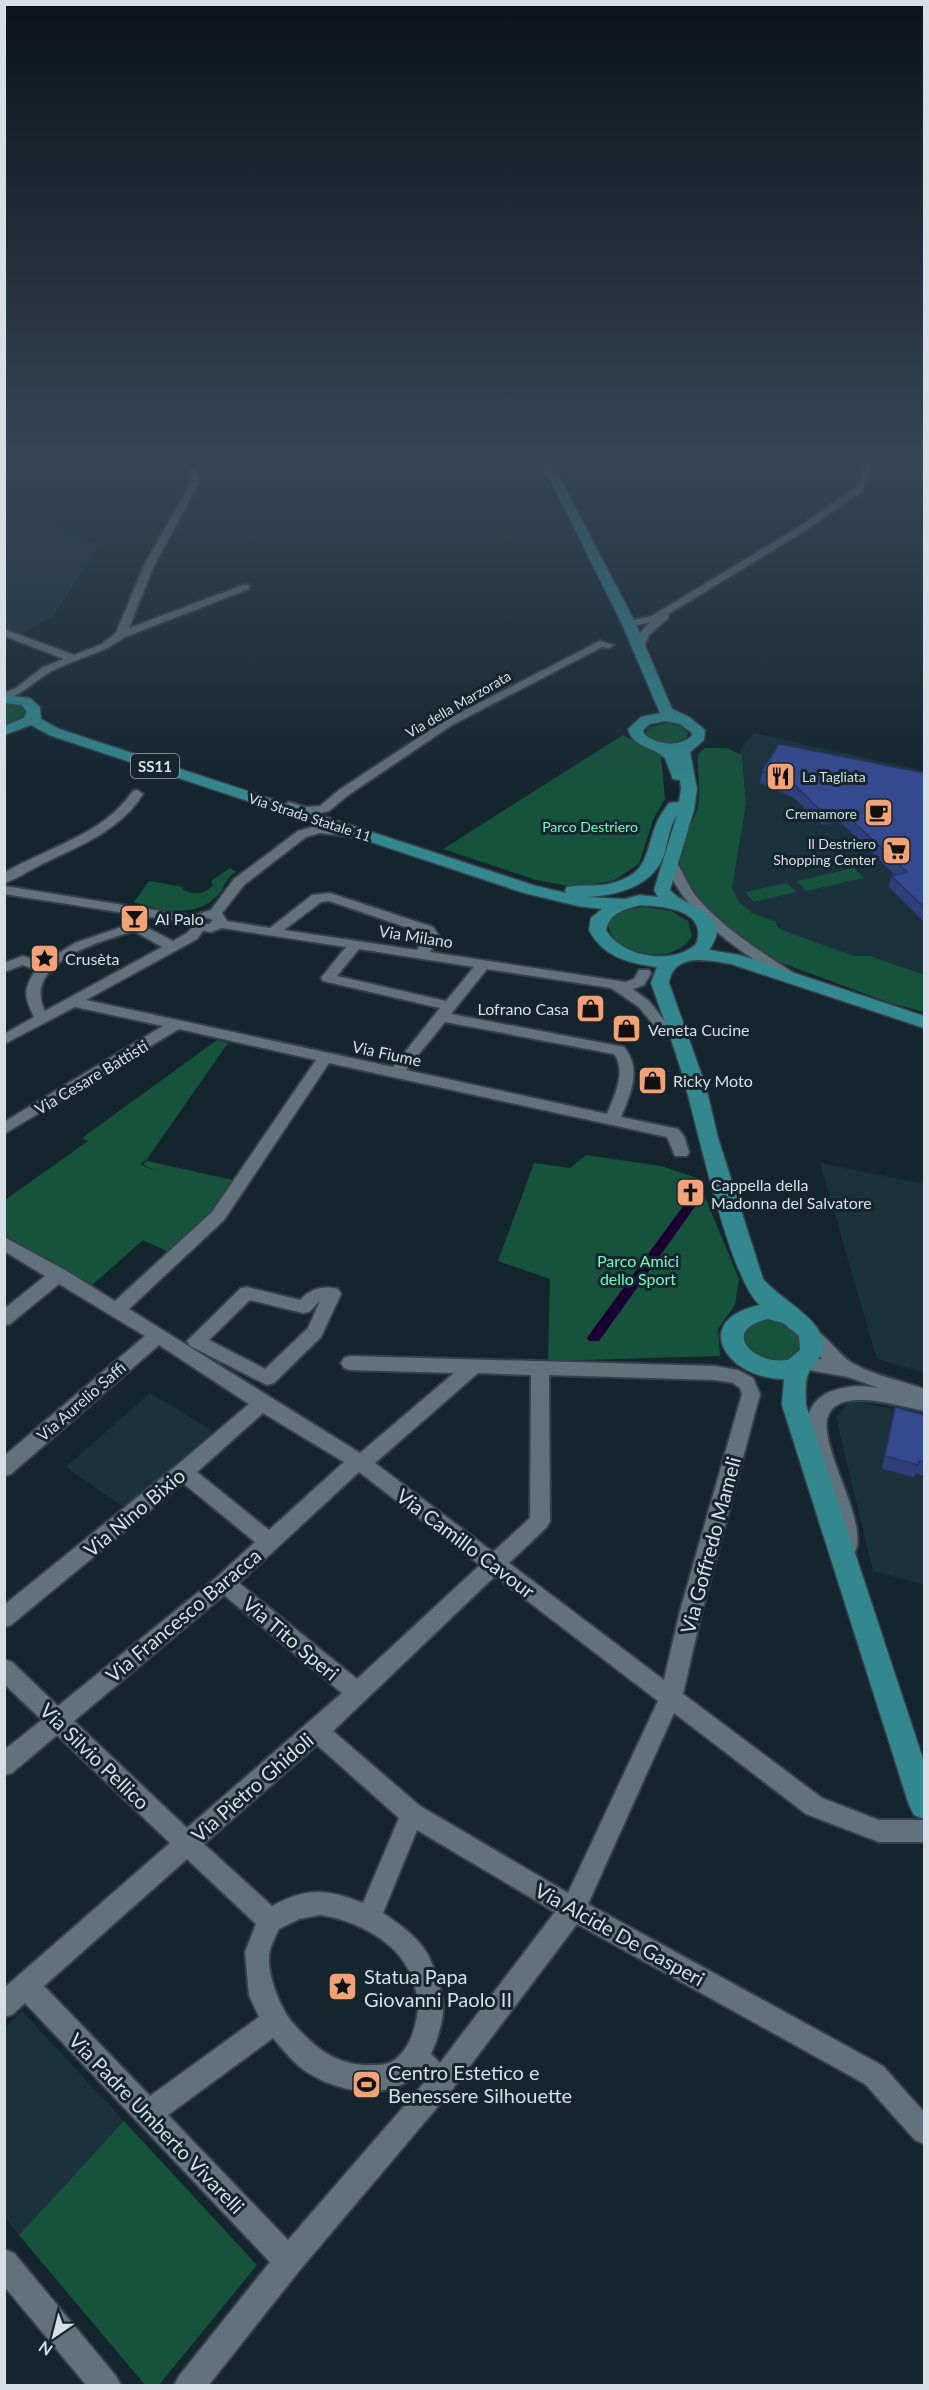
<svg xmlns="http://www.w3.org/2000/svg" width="929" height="2390" font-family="Lato,sans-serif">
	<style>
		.built { fill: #1b323d }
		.green { fill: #15533c }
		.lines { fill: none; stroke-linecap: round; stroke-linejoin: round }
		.canal { fill: #1a0030; fill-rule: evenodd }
		.minor-casing { stroke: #354048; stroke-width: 4 }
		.major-casing { stroke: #354048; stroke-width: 3 }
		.minor { fill: #61727d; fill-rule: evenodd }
		.major { fill: #33878e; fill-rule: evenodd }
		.wall { fill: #2e3f7c }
		.shaded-wall { fill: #253365 }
		.building { fill: #354990; stroke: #253365; stroke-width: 1.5 }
		.labels { text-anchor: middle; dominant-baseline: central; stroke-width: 6; stroke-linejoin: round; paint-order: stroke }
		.far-street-label { font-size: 14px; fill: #d5dfe5; stroke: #15252e }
		.far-poi-label { font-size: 14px; fill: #d5dfe5; stroke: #15252e; text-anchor: end }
		.far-park-label { font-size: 14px; fill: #6cfcc3; stroke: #15252e }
		.shield { fill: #15252e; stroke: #9ba7ae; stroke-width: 1.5 }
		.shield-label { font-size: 15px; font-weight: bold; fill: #d5dfe5 }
		.poi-label { font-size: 16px; fill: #d5dfe5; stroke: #15252e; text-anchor: start }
		.street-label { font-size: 16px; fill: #d5dfe5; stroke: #15252e }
		.park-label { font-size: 16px; fill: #6cfcc3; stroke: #15252e }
		.near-street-label { font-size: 20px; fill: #d5dfe5; stroke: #15252e }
		.near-poi-label { font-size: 20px; fill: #d5dfe5; stroke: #15252e; text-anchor: start }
	</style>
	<rect width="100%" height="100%" fill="#15252e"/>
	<path class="built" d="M5,511L99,545L53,617L12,637L5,634Z
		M754,733L924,771V975L871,956H854L782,930L777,922L752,913L739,902L732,888L746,804L743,759L739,752Z
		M820,1163L924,1184V1373L877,1359Z
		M150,1393L213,1431L128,1508L120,1505L66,1467Z
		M850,1401L924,1414V1585L873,1571L836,1417Z
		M22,2011L124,2121L19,2235L5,2218L4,2028Z"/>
	<path class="green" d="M4,702L20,704L28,711L24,719L5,727Z
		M667,723L681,726L688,733L687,737C674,746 656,745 646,734L649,727Z
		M623,735L661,755L665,799L653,820L639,864L613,881L575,887L536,880L443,849Z
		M705,748H726L742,755L746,804L732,888L739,902L752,913L777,922L776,924L782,930L854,956H871L924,975V1012L890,1003L771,959C748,946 679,894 677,866C676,845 694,826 698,805C701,789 697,771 698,754Z
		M230,868L236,872C227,876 225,886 219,894C197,919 162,911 134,902L149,881L183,887V890C194,895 205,895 213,885L211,881Z
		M854,868L864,878L806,891L797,881Z
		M787,883L796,892L754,902L745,892Z
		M643,907L671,911L688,921L692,936C659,987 556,919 643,907Z
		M217,1040L228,1043L147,1159L140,1164L155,1171L143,1164L147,1161L233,1180L212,1213L171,1253L143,1240L91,1286L5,1235V1200L88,1141L82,1138Z
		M586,1155L661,1166L697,1178L739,1279L735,1305L718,1329L720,1356L548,1361L550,1279L498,1261L534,1163L570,1168Z
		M771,1318C789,1322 796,1328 803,1346L795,1359L776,1364L749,1354L742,1332L752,1321Z
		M124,2121L257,2265L159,2385H145L19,2235Z"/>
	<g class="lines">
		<path class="canal" d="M693,1197L699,1201L697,1204L599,1341H589L587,1338L589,1335L689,1198Z"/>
		<defs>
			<path id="minor" d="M182,459H190L197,472L198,484L153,568L129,628L243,585H249V589L125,637C102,654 77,658 52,671C35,680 24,694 4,700V693L16,688L43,667L64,659L4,636V629L74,655L102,644L116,633L143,568L190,484L189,472Z
				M863,459H871L869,478L861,492L803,532L668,614V618L649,635L643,649H635L634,647L640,633L650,622L629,627L624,624L625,622L652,616L797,528L855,488L861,478Z
				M600,641L614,645L609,648L602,647L452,725L347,796L329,811L313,815L285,809L283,806L289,802L306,807L320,806L339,790L444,721Z
				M137,790L143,794C120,831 79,846 42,864C30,870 17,879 4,883V873C48,847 103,835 133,791Z
				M319,825L356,829L362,833L356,837L320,833L306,837L244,885L222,913L227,921L270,928L312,895L330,893L433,927L439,936L430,952L626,982L634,979L639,970H649L651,973L644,985L633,989L649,1001L671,1029L669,1032H659L639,1007L611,988L487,969L451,1014L624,1047C642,1069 631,1093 621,1117L678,1129L684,1136L689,1152L687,1156H675L667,1137L329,1063L224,1220L129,1309L360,1453L454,1373L350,1370L344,1368L341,1363L344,1358L350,1356L715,1366L738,1370L753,1378L760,1394L702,1611L683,1694L822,1798L879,1820H924V1842H879L806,1814L674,1713L588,1904L883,2066L924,2112V2144L915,2140L865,2084L577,1924L451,2091L299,2271L208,2386H174L179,2376L270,2262L25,2003L13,2014L4,2017V1988L170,1843L57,1735L12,1773L4,1775V1750L42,1720L4,1684V1659L12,1662L58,1706L217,1577L255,1542L183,1483L11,1625L4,1627V1605L176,1466L249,1404L159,1345L11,1474L4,1476V1456L145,1336L59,1284L10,1324L4,1325V1309L45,1276L4,1251V1237L65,1270L115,1301L212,1212L316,1060L179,1029L4,1134V1122L163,1026L75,1007L4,1044V1034L34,1017C24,996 23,989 36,970L23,965L4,972V963L23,956L43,963L75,943L136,922L173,941L187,933L195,924H209L213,920L207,918L195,924L4,894V886L192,916L211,910L234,879L298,831ZM329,901L423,933L425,936L417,950L284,930L321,902ZM222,928L346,947L321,978L323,981L440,1008L393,1067L86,1000L197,939L203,931L211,932ZM134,931L162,947L45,1011C21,963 101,941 134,931ZM359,949L474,967L446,1001L337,976ZM445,1022L614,1054C627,1071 614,1097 607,1114L406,1070ZM478,1373L531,1375L530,1518L493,1552L375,1463ZM549,1375L715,1380L733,1383L740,1388L742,1394L680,1611L664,1680L509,1563L547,1527L550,1521ZM263,1413L344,1462L269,1530L197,1472ZM359,1472L480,1565L357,1679L239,1583ZM495,1576L658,1701L568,1893L420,1806L333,1731ZM224,1595L342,1693L187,1828L74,1721ZM317,1745L399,1818L363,1903C326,1889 308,1887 272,1906L204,1844ZM417,1830L555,1912L440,2063L431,2054C436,2044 445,2016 443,2004C442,1992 432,1960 425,1950C414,1934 399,1924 383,1913ZM187,1859L256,1924L245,1952L249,1995L259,2017L150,2096L44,1986ZM320,1915C351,1919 391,1938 407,1967C412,1976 419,1997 418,2007C417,2025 409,2053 391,2062C383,2066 372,2065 364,2065C332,2063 312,2045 292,2022C279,2006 265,1970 270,1950C272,1943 276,1935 279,1929L299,1919ZM273,2038C284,2051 295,2065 310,2074C340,2092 387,2101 416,2075L424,2083L288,2240L168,2115Z
				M670,857C678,859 688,886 695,895C723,929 762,952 798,976L800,979L798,982H788C739,950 686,918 664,861Z
				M247,1287L300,1300C310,1289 323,1285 338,1289L341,1294L321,1337L274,1383L267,1385L190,1346L187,1341L241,1288ZM250,1300L303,1313L309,1312L320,1301L308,1328L265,1369L209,1340Z
				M811,1329C828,1334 838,1356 854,1364C873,1375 903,1381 924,1389V1411C897,1406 820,1380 827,1432C829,1452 845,1487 851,1507C855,1520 861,1540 855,1552L848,1555L841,1552C834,1538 835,1519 830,1503C823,1481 811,1456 808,1433C802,1390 847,1382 879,1388L848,1377L798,1368L795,1363L798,1358L804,1356L822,1359L802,1336L805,1331Z
				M4,2249L14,2253L116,2376L121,2386H87L4,2286Z"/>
			<path id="major" d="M540,459H550L636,624L672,709L689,717L705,730L704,740L690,752L697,789L694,810L670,890C686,909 736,912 709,950L740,955L924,1016V1028L731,964C707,960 674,952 669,983L706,1087L718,1138L763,1279C779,1299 827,1321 823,1348C821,1358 813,1364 809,1372C804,1382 806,1394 806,1405L924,1762V1819L914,1815L909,1805L782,1405L784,1379C726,1379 689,1320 760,1305C731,1282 698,1130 686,1088C677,1052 663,1018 651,983L657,967C628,963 603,957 589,930L591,918L602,909L578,906L524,893L49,735L31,725L4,735V726L24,718L27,711L21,705L4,703V695L30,698L40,707L41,719L59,729L536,886L566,893L565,891L567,887C581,884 595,887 609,884C650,874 644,854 657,822C660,815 665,809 669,803L679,802L681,789L680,780L673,779L665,758C652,746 633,748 628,729L641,717L660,713L622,624ZM665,721L680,724L691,732L692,736C678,748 658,745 644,734L643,730L650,724ZM677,815L654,890L658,897L639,895L625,899L585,897C615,896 653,887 664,855C668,842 669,827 677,815ZM640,905C663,906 709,910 696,944C673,966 621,957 606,930C610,912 624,910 640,905ZM768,1319L783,1323L799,1336L800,1350L788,1360C752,1365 720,1330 768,1319Z"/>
		</defs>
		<use href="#minor" class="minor-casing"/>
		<use href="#major" class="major-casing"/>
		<use href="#minor" class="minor"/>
		<use href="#major" class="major"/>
	</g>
	<path class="wall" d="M762,771L924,773V922L889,887L891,876L895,875L840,822L823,825L794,798L760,783Z
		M895,1407L924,1415V1476L916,1473L914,1477L882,1469Z"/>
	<path class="shaded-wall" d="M842,811L840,822L823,825L824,814Z"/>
	<path class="building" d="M779,744L924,773V907L891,876L907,872L842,811L824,814L796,786L762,771Z
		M895,1407L924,1415V1462L919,1461L918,1465L885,1456Z"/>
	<linearGradient id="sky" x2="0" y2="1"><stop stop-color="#0c1419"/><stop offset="0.58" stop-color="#354657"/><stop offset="1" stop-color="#354657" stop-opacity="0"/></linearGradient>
	<rect width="929" height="793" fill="url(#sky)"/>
	<defs>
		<symbol id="restaurant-square" viewBox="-11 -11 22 22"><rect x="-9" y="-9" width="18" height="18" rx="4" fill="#f0a279" stroke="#15252e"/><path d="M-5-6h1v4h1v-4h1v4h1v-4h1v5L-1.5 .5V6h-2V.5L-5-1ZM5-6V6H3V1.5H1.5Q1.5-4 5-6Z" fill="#111"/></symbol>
		<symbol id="cafe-square" viewBox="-11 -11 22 22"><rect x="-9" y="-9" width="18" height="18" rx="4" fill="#f0a279" stroke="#15252e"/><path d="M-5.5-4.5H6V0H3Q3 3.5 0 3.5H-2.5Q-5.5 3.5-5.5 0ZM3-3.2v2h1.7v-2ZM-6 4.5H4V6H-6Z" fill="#111"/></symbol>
		<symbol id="supermarket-square" viewBox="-11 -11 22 22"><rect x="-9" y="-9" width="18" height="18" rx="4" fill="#f0a279" stroke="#15252e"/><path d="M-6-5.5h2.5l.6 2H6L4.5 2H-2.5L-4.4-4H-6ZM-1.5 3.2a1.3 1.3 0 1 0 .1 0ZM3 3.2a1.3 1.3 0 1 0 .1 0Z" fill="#111"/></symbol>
		<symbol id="bar-square" viewBox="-11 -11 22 22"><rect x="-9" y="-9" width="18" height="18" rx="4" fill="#f0a279" stroke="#15252e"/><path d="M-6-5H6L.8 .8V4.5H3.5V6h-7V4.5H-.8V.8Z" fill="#111"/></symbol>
		<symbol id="sight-square" viewBox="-11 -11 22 22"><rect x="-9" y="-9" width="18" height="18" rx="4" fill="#f0a279" stroke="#15252e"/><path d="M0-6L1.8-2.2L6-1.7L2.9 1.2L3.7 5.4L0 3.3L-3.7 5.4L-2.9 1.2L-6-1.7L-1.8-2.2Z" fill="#111"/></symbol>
		<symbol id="shop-square" viewBox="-11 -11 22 22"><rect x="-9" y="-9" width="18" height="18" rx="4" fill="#f0a279" stroke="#15252e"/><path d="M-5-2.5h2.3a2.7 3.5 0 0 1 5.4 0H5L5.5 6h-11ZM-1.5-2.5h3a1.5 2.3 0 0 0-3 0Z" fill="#111"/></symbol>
		<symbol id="church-square" viewBox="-11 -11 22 22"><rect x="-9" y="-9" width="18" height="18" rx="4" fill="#f0a279" stroke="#15252e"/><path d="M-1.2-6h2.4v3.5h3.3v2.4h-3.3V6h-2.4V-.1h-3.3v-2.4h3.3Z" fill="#111"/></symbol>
		<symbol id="stadium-square" viewBox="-11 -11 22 22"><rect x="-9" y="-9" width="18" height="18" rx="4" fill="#f0a279" stroke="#15252e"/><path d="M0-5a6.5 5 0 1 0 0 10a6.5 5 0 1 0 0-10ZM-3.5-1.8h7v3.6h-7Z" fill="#111"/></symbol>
	</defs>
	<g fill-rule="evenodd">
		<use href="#restaurant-square" x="764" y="760" width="33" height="33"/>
		<use href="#cafe-square" x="862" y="796" width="33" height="33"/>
		<use href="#supermarket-square" x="880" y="834" width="33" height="33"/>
		<use href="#bar-square" x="118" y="902" width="33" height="33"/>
		<use href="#sight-square" x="28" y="942" width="33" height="33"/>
		<use href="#shop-square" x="574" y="992" width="33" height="33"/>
		<use href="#shop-square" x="610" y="1012" width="33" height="33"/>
		<use href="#shop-square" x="636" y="1064" width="33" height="33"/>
		<use href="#church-square" x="674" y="1176" width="33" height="33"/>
		<use href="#sight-square" x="326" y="1970" width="33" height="33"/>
		<use href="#stadium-square" x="350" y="2068" width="33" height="33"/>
	</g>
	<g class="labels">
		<g class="far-street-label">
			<text transform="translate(458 704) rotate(-30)">Via della Marzorata</text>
			<text transform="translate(310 817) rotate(18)">Via Strada Statale 11</text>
		</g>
		<g class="far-poi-label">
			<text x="802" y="776" text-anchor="start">La Tagliata</text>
			<text x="857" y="813">Cremamore</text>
			<text x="876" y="843">Il Destriero<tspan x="876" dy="16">Shopping Center</tspan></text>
		</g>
		<g class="far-park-label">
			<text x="590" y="826">Parco Destriero</text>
		</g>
		<rect class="shield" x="131" y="754" width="48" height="24" rx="4.5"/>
		<g class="shield-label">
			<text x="155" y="766">SS11</text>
		</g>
		<g class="poi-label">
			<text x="155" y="918">Al Palo</text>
			<text x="65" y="958">Crusèta</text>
			<text x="569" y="1008" text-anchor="end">Lofrano Casa</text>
			<text x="648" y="1029">Veneta Cucine</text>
			<text x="673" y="1080">Ricky Moto</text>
			<text x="711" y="1184">Cappella della<tspan x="711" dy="18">Madonna del Salvatore</tspan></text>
		</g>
		<g class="street-label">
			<text transform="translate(416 936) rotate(9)">Via Milano</text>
			<text transform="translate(387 1053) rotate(12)">Via Fiume</text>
			<text transform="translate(91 1077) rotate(-31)">Via Cesare Battisti</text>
			<text transform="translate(81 1401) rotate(-41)">Via Aurelio Saffi</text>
		</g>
		<g class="park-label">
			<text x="638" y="1260">Parco Amici<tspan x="638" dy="18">dello Sport</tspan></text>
		</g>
		<g class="near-street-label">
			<text transform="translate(134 1512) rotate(-40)">Via Nino Bixio</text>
			<text transform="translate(466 1543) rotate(37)">Via Camillo Cavour</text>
			<text transform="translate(710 1545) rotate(-75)">Via Goffredo Mameli</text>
			<text transform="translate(183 1615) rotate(-40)">Via Francesco Baracca</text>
			<text transform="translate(291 1638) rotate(40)">Via Tito Speri</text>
			<text transform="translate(95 1756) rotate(44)">Via Silvio Pellico</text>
			<text transform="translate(252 1787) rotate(-41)">Via Pietro Ghidoli</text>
			<text transform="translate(620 1934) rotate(29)">Via Alcide De Gasperi</text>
			<text transform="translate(157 2123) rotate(46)">Via Padre Umberto Vivarelli</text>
		</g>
		<g class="near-poi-label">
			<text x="364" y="1976">Statua Papa<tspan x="364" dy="23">Giovanni Paolo II</tspan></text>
			<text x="388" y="2072">Centro Estetico e<tspan x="388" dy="23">Benessere Silhouette</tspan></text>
		</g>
	</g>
	<rect width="929" height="2390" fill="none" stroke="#d5dfe5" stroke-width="12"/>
	<g transform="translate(54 2336) rotate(215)" stroke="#15252e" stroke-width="4.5" paint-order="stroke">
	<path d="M0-4.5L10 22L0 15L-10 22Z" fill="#d5dfe5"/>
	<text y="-9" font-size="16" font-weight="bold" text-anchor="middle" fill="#d5dfe5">N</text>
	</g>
</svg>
